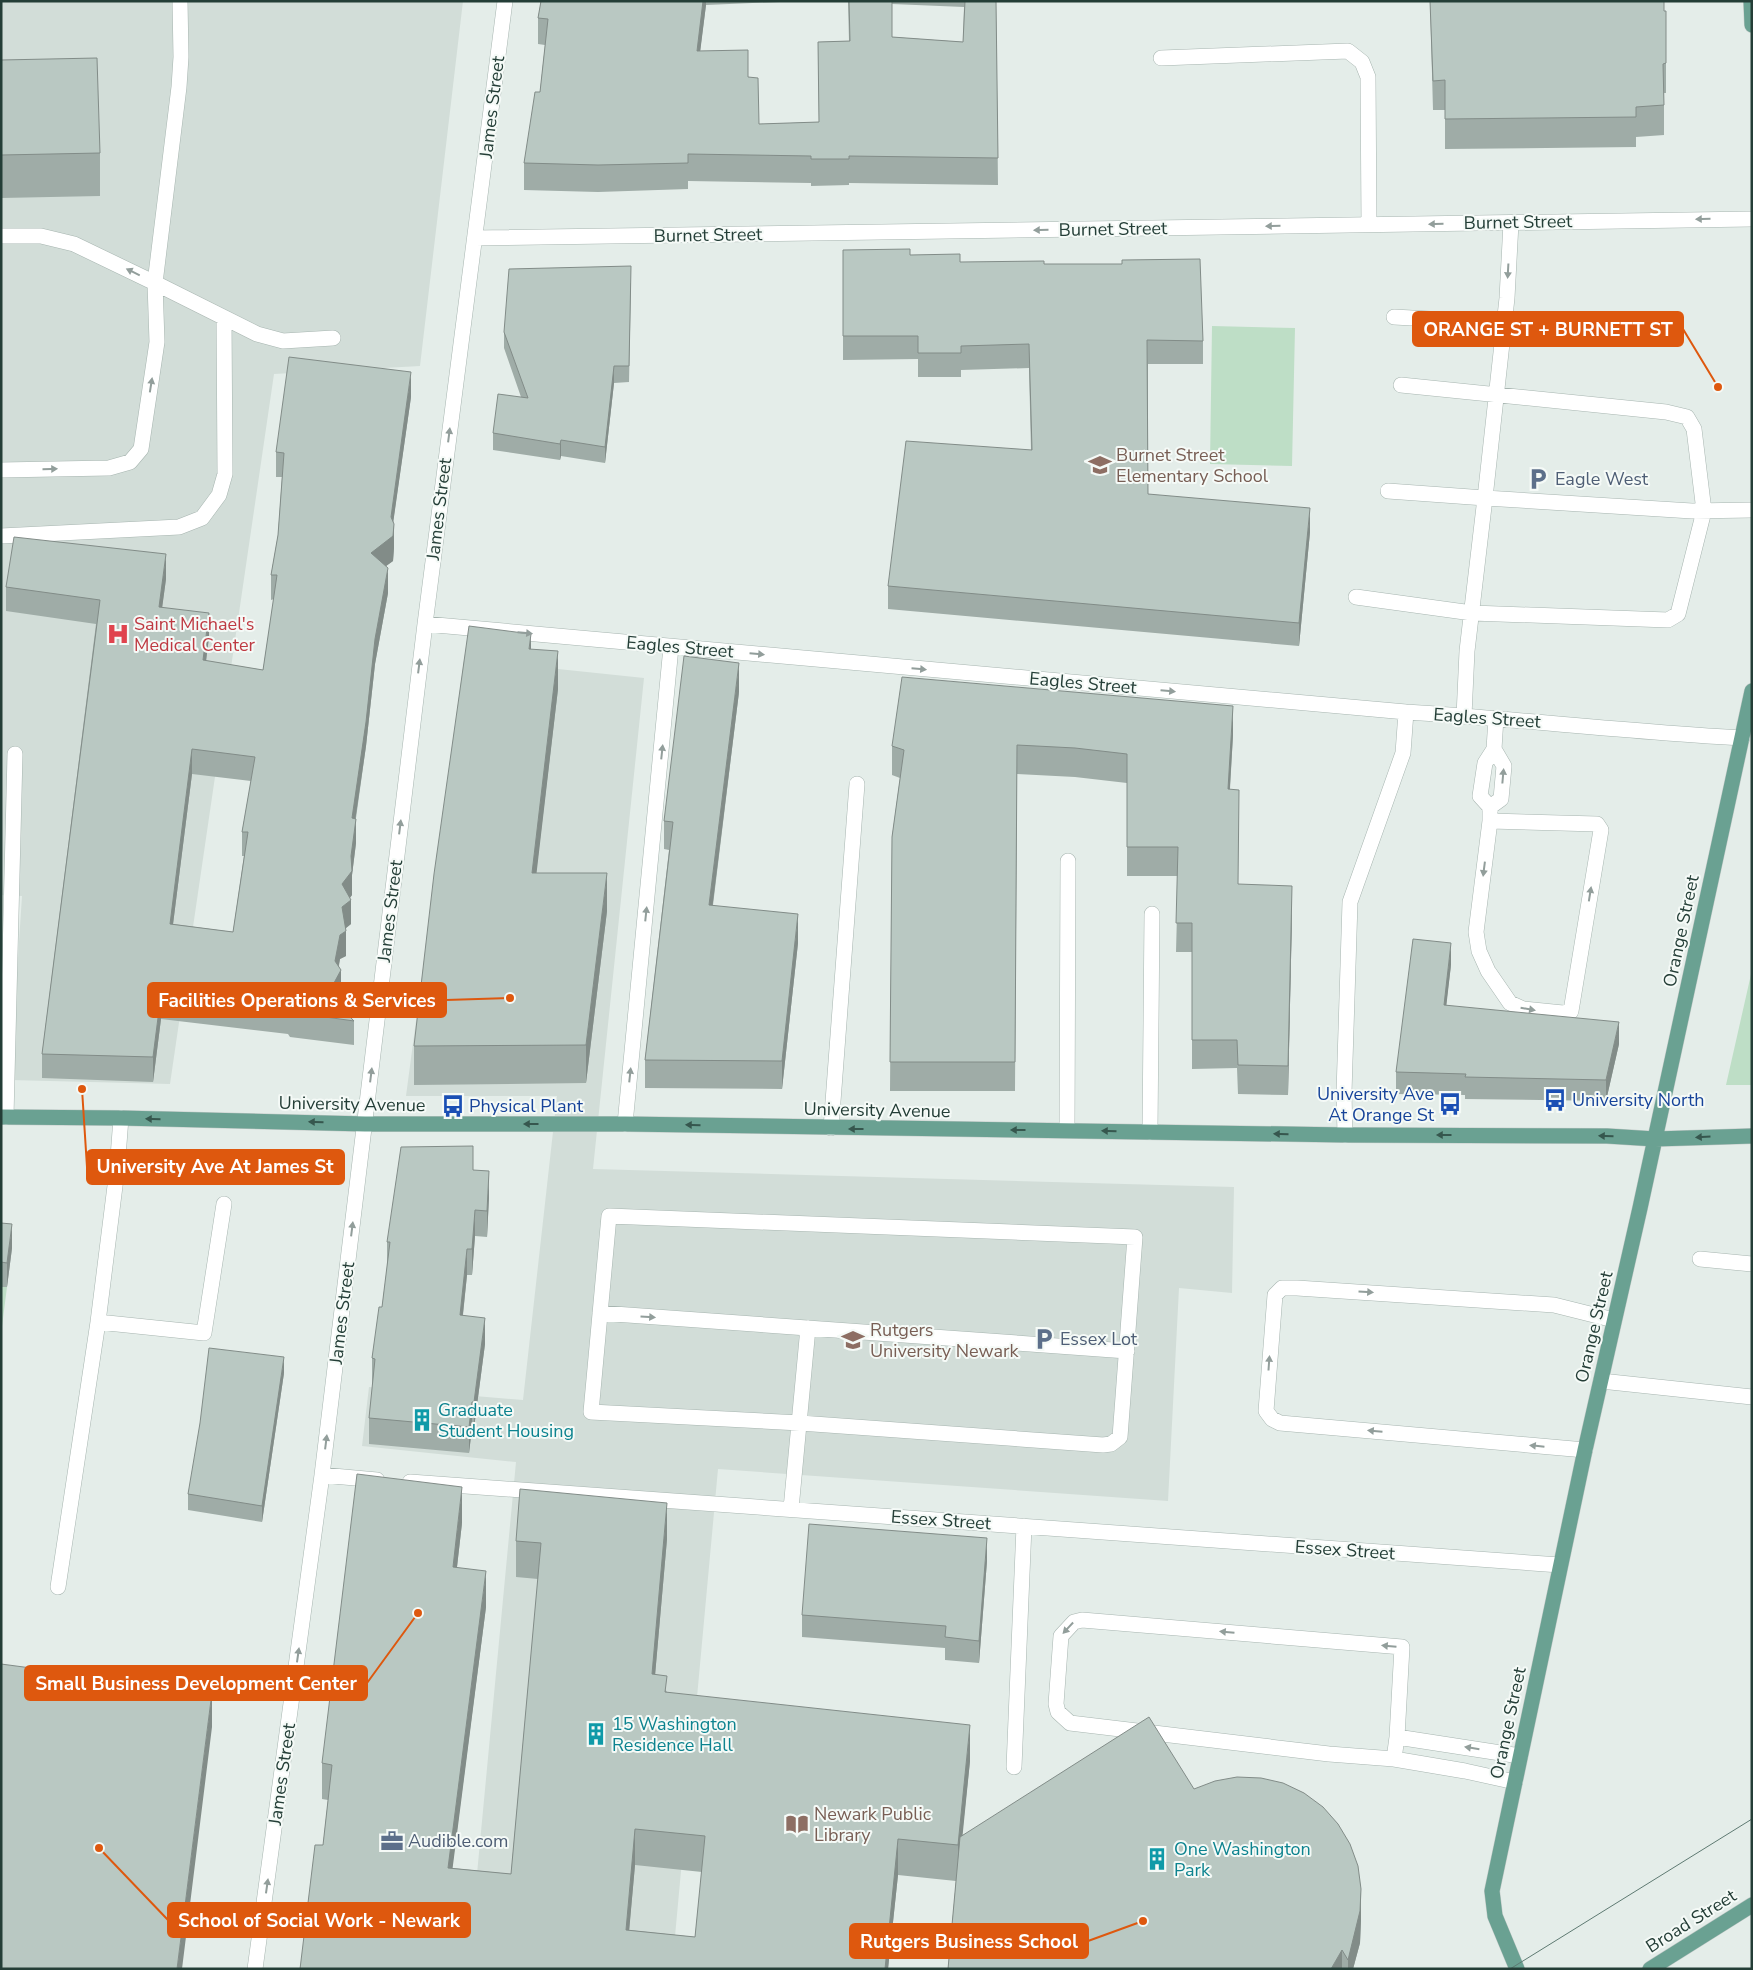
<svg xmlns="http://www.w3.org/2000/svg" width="1753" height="1970" font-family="'Nunito Sans',sans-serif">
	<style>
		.built { fill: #d2ddd8 }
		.green { fill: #bedec6 }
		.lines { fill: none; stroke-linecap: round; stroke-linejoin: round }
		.minor-casing { stroke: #a7b5b0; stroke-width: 16 }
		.major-casing { stroke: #c2c9c7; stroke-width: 16 }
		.minor { stroke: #fff; stroke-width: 15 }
		.major { stroke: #6aa192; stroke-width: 15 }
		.tram { stroke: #5e7a72; stroke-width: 1 }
		.wall { fill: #9faca7; fill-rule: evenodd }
		.shaded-wall { fill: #828c88 }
		.building { fill: #b9c8c2; stroke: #828c88; fill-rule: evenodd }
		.oneway { fill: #929e9b }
		.oneway2 { fill: #36574e }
		.labels { text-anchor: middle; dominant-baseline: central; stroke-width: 4; stroke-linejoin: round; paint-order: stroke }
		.street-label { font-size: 18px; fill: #243e37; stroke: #f5faf7 }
		.education-label { font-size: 18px; fill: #785e54; stroke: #f5faf7; text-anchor: start }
		.service-label { font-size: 18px; fill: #4e5e75; stroke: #f5faf7; text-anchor: start }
		.health-label { font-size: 18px; fill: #be3a42; stroke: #f5faf7; text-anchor: start }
		.transit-label { font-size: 18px; fill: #164399; stroke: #f5faf7; text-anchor: start }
		.culture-label { font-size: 18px; fill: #0d838f; stroke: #f5faf7; text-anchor: start }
		.leader { fill: none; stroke: #de580e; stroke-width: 2 }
		.callout-dot { fill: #de580e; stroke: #f5faf7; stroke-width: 2 }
		.callout { fill: #de580e; stroke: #de580e; stroke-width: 2 }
		.callout-label { font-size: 19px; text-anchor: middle; font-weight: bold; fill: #fff }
	</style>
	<rect width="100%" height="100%" fill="#e4ede9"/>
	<path class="built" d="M1,1H463L420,366L274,374L170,1084L10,1080L22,896L1,895Z
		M464,659L644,678L593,1169L1234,1187L1232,1293L1179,1288L1168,1501L718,1469L672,1969H468L516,1462L362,1446L369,1387L523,1400L557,1096H406Z"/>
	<path class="green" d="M1212,326L1295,328L1292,466L1210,464Z
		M1752,970V1085H1726Z
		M1,1287H7L1,1334Z"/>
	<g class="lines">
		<defs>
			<path id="minor" d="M180,1L181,57L179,87L155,283L257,334L283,341L333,338
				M1161,58L1348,51L1362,62L1368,77L1369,225
				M1,236H41L74,244L155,283L157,342L141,449L130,462L109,468L1,470
				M475,238L1752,219
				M1394,317L1663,332
				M1388,491L1485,498L1507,298L1511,223
				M1,536L179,527L202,518L219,495L225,474L224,318
				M1356,597L1472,613L1668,620L1678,614L1704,511L1694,429L1687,417L1666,412L1401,385
				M425,624L1406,712C1518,719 1630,732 1742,738
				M1464,716L1467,651L1485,498L1692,511L1752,510
				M1494,749L1504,766L1501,799L1490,807L1480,796L1485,763L1494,749L1496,718
				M1490,807V821L1476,932L1479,951L1488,971L1510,1003L1523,1009L1563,1013L1571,1011L1601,830L1597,824L1490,821
				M6,1117L15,754
				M121,1118L117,1170L98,1322L204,1333L224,1204
				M625,1124L671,647
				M831,1128L857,784
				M1067,1130L1068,861
				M1150,1132L1152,914
				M1345,1135L1344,1093L1350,902L1403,753L1406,712
				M609,1216L1135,1237L1120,1437L1111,1444L1103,1445L800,1423L591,1412Z
				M1700,1259L1752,1264
				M600,1313L1127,1351
				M1601,1381L1752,1397
				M1585,1450L1280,1423L1272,1419L1266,1411L1275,1295L1282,1288H1297L1554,1305L1614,1320
				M322,1475L377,1480
				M410,1482L1560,1565
				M791,1509L808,1328
				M58,1587L98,1322
				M1397,1737L1394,1759L1329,1754L1070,1723L1058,1712L1056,1704L1061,1636L1074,1622L1082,1620L1402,1647L1397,1737L1520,1756
				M1394,1759L1465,1771L1515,1782
				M1014,1767L1024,1526
				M255,1969L322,1475L425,624L505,1"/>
			<path id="major" d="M1751,1L1752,25
				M1,1117L121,1118L365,1124H625L1345,1135L1607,1136L1655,1139L1752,1136
				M1517,1969L1495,1916L1492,1891L1585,1450L1640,1208L1752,691
				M1650,1969L1752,1905"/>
		</defs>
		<use href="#minor" class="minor-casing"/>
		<use href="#major" class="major-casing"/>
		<use href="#minor" class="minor"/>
		<use href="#major" class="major"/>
		<path class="tram" d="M1510,1969L1752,1819"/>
	</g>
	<path class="wall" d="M541,1H802L706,5L700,51L748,77L759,124L819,122L818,42L849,41L848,1H996L998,185L849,183V185L811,186V183L688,181V189L598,192L524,190V163L540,92L545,45L538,44V18ZM892,4L964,7L963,42L892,37Z
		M1430,1H1664V11H1666V93H1664V135L1636,137V147L1445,149V110H1433Z
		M1,60L100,153V196L1,198Z
		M843,250L910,255L960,262L1044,264L1203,341V364H1148V494L1310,532L1299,646L888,609V586L1031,450L1029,368L961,370V377H918V359L843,360Z
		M631,283L629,382L614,383L605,463L561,456L560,460L493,450V433L521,397L504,348V332Z
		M411,397L393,522L394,548L393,561L386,566L388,593L375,664L366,746L356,818V843L352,875V895L350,898L351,924L345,929L346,956L340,959L339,966L341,994L337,1002L354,1021V1045L290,1037L288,1034L161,1019L153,1082L42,1078V1054L96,624L6,611V587L166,579L162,607L209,637L206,661L263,670L274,599L271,600V575L278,535L282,477H276V452ZM192,774L251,781L242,832V856H244L233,932L173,924Z
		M531,649L558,689L536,873L607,911L586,1083L414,1085V1046Z
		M739,692L713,905L798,943L782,1089L645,1088V1060L669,850L664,849V821Z
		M1233,735L1230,789L1238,884L1292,915L1288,1095L1238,1094L1237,1068L1192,1069V952H1176L1178,876H1127V783L1075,777L1017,774L1015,1091H890L892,837L900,778L892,775V746Z
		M1451,965L1446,1005L1619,1044L1606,1101L1465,1099V1095L1396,1094V1072Z
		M473,1170L489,1197L487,1237L475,1236L472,1275H467L463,1315L485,1344L474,1428H472L469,1453L369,1444V1418L373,1385L372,1384V1358L382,1307L387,1268V1242Z
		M1,1223L12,1248L7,1287H1Z
		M284,1373L262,1522L188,1510V1494Z
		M462,1523L457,1567L486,1607L452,1868L511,1874L538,1579L516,1577V1541L667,1539L655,1675L667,1692L970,1761L962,1835L1194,1789L1361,1920L1360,1943L1353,1969H948L956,1881L898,1875L888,1969H300L323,1845L328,1800L322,1799V1763ZM635,1865L702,1872L695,1937L629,1930Z
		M987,1561L979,1663L945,1660V1648L802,1637V1615Z"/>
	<path class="shaded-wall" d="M703,1H706V5L697,77V51Z
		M614,366V383L605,463V447Z
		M411,372V397L391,538L394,524V548L393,561L371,577V553L391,517Z
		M561,440V456L560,460V444Z
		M1310,508V532L1299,646V623Z
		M166,554V579L159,631V607Z
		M388,568V593L375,664L366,746L352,842V818L375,639Z
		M209,613V637L203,685V660Z
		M531,634V673L529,649Z
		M558,651V689L532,912V873Z
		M739,663V692L709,934V905Z
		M1233,706V735L1228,818V789Z
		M192,749V774L170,948V924Z
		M356,819V843L352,875V895L345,904L351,900V924L342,931V884L351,856Z
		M607,873V911L586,1083V1045Z
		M1292,886V915L1288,1095V1066Z
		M798,914V943L782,1089V1061Z
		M346,931V956L340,959L336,978L341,970V994L328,1018V994L340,935Z
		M1451,943V965L1444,1026V1005Z
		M161,994V1019L153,1082V1057Z
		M1619,1022V1044L1606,1101V1080Z
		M489,1171V1197L487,1237V1211Z
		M475,1210V1236L472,1275V1249Z
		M12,1224V1248L7,1287V1263Z
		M467,1249V1275L460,1341V1315Z
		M485,1318V1344L474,1428V1402Z
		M284,1357V1373L262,1522V1506Z
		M472,1402V1428L469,1453V1427Z
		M462,1487V1523L453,1602V1567Z
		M667,1503V1539L652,1710V1674Z
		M987,1538V1561L979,1663V1641Z
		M486,1571V1607L448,1904V1868Z
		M212,1692V1727L182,1969H177Z
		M970,1725V1761L958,1881V1845Z
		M635,1829V1865L626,1966V1930Z
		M898,1839V1875L888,1969H885Z
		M1361,1889V1920L1360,1943L1353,1969H1348V1960Z
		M1342,1950V1969H1331Z"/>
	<path class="building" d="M541,1H703L697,51L748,50V77L758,78L759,124L819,122L818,42L850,41L849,1H892V37L963,42L965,1H996L998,158L849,156V159H811V156L688,154V163L598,165L524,163L535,92H540L548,19L538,18Z
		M1430,1H1664V11H1666V63L1663,64L1664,105L1636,107V117L1445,119V80L1433,81Z
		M97,58L100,153L1,155V60Z
		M910,249V255L960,254V262L1044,261V264H1122V260L1200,259L1203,341L1147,340L1148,494L1310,508L1299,623L888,586L906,441L1032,450L1029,344L961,346V353H918V336H843V250Z
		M631,266L629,366H614L605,447L561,440L560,444L493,433L498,394L528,398L504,332L509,269Z
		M289,357L411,372L391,517L394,524L393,536L371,553L388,568L375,639L366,722L352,818L356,819L351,856L352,871L342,884L351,900L342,907L346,931L340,935L335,961L341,970L328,994L354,1021L290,1012L288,1010L161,994L153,1057L42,1054L100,600L6,587L14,537L166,554L159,607L209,613L203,660L263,670L277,575H271L278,535L284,453L276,452ZM192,749L255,757L242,832H248L233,932L170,924Z
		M469,626L531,634L529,649L558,651L532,873H607L586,1045L414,1046L434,874Z
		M684,656L739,663L709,905L798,914L782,1061L645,1060L673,822L664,821Z
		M902,677L1233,706L1228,789L1239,790L1238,884L1292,886L1288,1066L1238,1065L1237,1040H1192V923H1176L1178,847H1127V754L1075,748L1017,745L1015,1062H890L892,837L904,750L892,746Z
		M1413,939L1451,943L1444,1005L1619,1022L1606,1080L1465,1077L1466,1074L1396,1072Z
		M473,1146V1170L489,1171L487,1211L475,1210L472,1249H467L460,1315L485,1318L474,1402H472L469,1427L369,1418L375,1359L372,1358L379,1307H382L390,1242H387L401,1147Z
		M1,1223L12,1224L7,1263L1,1262Z
		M209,1348L284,1357L262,1506L188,1494L200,1423Z
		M357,1474L462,1487L453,1567L486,1571L448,1868L511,1874L541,1543L516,1541L520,1489L667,1503L652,1674L667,1676L665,1692L970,1725L958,1845L898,1839L885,1969H300L315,1845H323L332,1765L322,1763ZM635,1829L705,1836L695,1937L626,1930Z
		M809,1524L987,1538L979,1641L945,1637L946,1626L802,1615Z
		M1,1664L212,1692L177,1969H1Z
		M1149,1717L1194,1789L1215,1781L1237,1777L1261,1778L1283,1783L1304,1793L1323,1807L1338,1824L1350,1844L1358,1866L1361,1889L1360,1911L1348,1960L1342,1950L1331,1969H948L960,1837Z"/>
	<defs><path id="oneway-solid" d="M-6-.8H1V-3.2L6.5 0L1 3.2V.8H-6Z" transform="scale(1.25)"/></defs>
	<g class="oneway">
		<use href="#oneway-solid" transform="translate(1703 219) rotate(179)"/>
		<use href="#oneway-solid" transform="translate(1436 224) rotate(179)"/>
		<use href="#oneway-solid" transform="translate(1273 226) rotate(179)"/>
		<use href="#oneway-solid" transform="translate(1041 230) rotate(179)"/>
		<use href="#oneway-solid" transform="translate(1508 271) rotate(93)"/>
		<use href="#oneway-solid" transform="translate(133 272) rotate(-154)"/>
		<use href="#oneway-solid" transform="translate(151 385) rotate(-81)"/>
		<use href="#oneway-solid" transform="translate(449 435) rotate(-83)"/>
		<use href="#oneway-solid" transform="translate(50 469) rotate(-1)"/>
		<use href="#oneway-solid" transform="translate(525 633) rotate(5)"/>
		<use href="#oneway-solid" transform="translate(757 654) rotate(5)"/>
		<use href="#oneway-solid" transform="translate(419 666) rotate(-83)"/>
		<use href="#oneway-solid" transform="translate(919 669) rotate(5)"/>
		<use href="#oneway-solid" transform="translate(1168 691) rotate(5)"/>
		<use href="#oneway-solid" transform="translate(662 752) rotate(-84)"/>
		<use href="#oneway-solid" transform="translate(1503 776) rotate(-85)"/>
		<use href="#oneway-solid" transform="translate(400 827) rotate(-83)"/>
		<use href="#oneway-solid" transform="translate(1484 869) rotate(97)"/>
		<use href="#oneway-solid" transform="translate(1590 894) rotate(-81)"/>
		<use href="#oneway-solid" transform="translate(646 914) rotate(-84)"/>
		<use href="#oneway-solid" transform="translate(1528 1009) rotate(10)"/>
		<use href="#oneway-solid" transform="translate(371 1075) rotate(-83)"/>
		<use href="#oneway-solid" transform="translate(630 1075) rotate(-84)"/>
		<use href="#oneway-solid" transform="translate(352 1229) rotate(-83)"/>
		<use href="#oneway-solid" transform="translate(1366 1292) rotate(4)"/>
		<use href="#oneway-solid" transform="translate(648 1317) rotate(4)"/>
		<use href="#oneway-solid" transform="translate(1269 1363) rotate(-86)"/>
		<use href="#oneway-solid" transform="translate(1375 1431) rotate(-175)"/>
		<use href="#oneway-solid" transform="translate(326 1442) rotate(-83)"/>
		<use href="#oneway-solid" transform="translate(1537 1446) rotate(-174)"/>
		<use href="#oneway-solid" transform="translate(1068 1628) rotate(133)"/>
		<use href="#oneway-solid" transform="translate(1227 1632) rotate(-175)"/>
		<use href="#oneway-solid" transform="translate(1389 1646) rotate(-175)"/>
		<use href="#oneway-solid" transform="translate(298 1655) rotate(-82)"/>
		<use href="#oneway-solid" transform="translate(1472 1748) rotate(-171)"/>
		<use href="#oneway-solid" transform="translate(267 1886) rotate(-82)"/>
	</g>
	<g class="oneway2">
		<use href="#oneway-solid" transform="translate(153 1119) rotate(-179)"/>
		<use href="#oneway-solid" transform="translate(316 1122) rotate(-179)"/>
		<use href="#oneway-solid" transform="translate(531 1124) rotate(-180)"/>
		<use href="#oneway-solid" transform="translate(693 1125) rotate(-179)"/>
		<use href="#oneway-solid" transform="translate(856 1129) rotate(-180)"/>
		<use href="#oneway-solid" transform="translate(1018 1130) rotate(-180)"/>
		<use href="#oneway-solid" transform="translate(1109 1131) rotate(-179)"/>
		<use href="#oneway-solid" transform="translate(1281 1134) rotate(-179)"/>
		<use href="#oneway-solid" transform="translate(1444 1135) rotate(-180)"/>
		<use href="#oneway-solid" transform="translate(1606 1136) rotate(-178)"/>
		<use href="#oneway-solid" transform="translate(1703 1137) rotate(177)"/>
	</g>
	<defs>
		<symbol id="school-bare" viewBox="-9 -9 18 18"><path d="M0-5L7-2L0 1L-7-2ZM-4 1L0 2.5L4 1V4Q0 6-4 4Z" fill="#8d6e63" stroke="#f5faf7" stroke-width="2.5" paint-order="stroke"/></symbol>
		<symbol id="parking-bare" viewBox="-9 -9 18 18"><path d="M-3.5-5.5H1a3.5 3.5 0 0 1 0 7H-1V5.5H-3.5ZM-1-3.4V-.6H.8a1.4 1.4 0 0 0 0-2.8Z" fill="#5c6f8a" stroke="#f5faf7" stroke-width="2.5" paint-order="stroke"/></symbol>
		<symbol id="hospital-bare" viewBox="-9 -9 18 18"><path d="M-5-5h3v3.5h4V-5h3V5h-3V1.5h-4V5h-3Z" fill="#e0444e" stroke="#f5faf7" stroke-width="2.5" paint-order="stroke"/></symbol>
		<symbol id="bus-bare" viewBox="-9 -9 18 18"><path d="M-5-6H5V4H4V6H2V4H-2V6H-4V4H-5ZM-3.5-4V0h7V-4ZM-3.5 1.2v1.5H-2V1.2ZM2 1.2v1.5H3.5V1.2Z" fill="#1a4fb4" stroke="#f5faf7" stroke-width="2.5" paint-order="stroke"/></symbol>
		<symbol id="university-bare" viewBox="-9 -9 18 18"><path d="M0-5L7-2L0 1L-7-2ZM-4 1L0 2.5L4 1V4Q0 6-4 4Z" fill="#8d6e63" stroke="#f5faf7" stroke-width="2.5" paint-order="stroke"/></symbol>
		<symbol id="building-bare" viewBox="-9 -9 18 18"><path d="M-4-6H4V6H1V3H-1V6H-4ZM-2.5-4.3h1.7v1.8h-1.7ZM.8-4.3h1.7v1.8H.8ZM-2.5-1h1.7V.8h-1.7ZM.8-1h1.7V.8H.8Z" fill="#0f9aa8" stroke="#f5faf7" stroke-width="2.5" paint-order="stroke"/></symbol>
		<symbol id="library-bare" viewBox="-9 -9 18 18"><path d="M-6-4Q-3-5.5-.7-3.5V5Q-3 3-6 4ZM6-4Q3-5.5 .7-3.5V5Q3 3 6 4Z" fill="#8d6e63" stroke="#f5faf7" stroke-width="2.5" paint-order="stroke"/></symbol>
		<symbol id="office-bare" viewBox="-9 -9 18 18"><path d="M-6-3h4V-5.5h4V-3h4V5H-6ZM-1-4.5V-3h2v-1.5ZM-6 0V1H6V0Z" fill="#5c6f8a" stroke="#f5faf7" stroke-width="2.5" paint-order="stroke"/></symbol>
	</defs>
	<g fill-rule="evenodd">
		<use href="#school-bare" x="1084" y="449" width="32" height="32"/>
		<use href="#parking-bare" x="1522" y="463" width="32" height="32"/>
		<use href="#hospital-bare" x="102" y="618" width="32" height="32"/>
		<use href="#bus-bare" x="1539" y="1084" width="32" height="32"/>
		<use href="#bus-bare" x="1434" y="1088" width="32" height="32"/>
		<use href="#bus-bare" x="437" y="1090" width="32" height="32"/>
		<use href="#parking-bare" x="1028" y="1323" width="32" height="32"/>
		<use href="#university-bare" x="837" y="1324" width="32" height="32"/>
		<use href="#building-bare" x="406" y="1404" width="32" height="32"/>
		<use href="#building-bare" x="580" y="1718" width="32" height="32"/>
		<use href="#library-bare" x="781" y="1808" width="32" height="32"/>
		<use href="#office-bare" x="376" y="1825" width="32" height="32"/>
		<use href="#building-bare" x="1141" y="1843" width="32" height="32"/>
	</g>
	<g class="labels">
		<g class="street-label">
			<text transform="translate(492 107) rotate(-83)">James Street</text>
			<text transform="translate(1518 222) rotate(-1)">Burnet Street</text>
			<text transform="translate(1113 229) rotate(-1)">Burnet Street</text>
			<text transform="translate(708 235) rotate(-1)">Burnet Street</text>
			<text transform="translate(439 509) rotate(-83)">James Street</text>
			<text transform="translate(680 647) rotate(5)">Eagles Street</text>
			<text transform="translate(1083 683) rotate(5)">Eagles Street</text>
			<text transform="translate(1487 718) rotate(4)">Eagles Street</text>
			<text transform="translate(390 911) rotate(-83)">James Street</text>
			<text transform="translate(1681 931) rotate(-78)">Orange Street</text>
			<text transform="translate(352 1104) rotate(1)">University Avenue</text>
			<text transform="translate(877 1110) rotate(1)">University Avenue</text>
			<text transform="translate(342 1313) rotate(-83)">James Street</text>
			<text transform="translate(1594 1327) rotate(-77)">Orange Street</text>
			<text transform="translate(941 1520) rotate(4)">Essex Street</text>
			<text transform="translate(1345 1550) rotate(4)">Essex Street</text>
			<text transform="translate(1508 1723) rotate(-78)">Orange Street</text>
			<text transform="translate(282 1774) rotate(-82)">James Street</text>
			<text transform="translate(1691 1921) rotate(-32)">Broad Street</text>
		</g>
		<g class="education-label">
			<text x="1116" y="455">Burnet Street<tspan x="1116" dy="21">Elementary School</tspan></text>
			<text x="870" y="1330">Rutgers<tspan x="870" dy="21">University Newark</tspan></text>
			<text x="814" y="1814">Newark Public<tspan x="814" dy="21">Library</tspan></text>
		</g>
		<g class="service-label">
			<text x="1555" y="479">Eagle West</text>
			<text x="1060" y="1339">Essex Lot</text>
			<text x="408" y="1841">Audible.com</text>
		</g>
		<g class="health-label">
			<text x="134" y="624">Saint Michael's<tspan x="134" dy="21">Medical Center</tspan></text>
		</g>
		<g class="transit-label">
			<text x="1434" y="1094" text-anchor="end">University Ave<tspan x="1434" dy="21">At Orange St</tspan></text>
			<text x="1572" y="1100">University North</text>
			<text x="469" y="1106">Physical Plant</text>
		</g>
		<g class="culture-label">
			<text x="438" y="1410">Graduate<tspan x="438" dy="21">Student Housing</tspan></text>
			<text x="612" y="1724">15 Washington<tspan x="612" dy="21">Residence Hall</tspan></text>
			<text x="1174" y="1849">One Washington<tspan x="1174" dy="21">Park</tspan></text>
		</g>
	</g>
	<path class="leader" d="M1718 387L1683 329M510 998L446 1000M82 1089L87 1167M418 1613L367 1683M99 1848L168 1920M1143 1921L1088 1941"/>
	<g class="callout-dot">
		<circle cx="1718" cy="387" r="5"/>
		<circle cx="510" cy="998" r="5"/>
		<circle cx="82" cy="1089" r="5"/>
		<circle cx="418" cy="1613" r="5"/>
		<circle cx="99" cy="1848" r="5"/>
		<circle cx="1143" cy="1921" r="5"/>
	</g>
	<g class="callout">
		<rect x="1413" y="312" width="270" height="34" rx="5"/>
		<rect x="148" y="983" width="298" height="34" rx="5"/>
		<rect x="87" y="1150" width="257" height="34" rx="5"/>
		<rect x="25" y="1666" width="342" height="34" rx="5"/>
		<rect x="168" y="1903" width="302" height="34" rx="5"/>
		<rect x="850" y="1924" width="238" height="34" rx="5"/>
	</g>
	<g class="callout-label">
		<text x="1548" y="336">ORANGE ST + BURNETT ST</text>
		<text x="297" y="1007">Facilities Operations &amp; Services</text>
		<text x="215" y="1173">University Ave At James St</text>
		<text x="196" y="1690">Small Business Development Center</text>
		<text x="319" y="1927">School of Social Work - Newark</text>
		<text x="969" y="1948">Rutgers Business School</text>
	</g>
	<rect width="1753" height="1970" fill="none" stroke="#243e37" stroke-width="5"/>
</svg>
